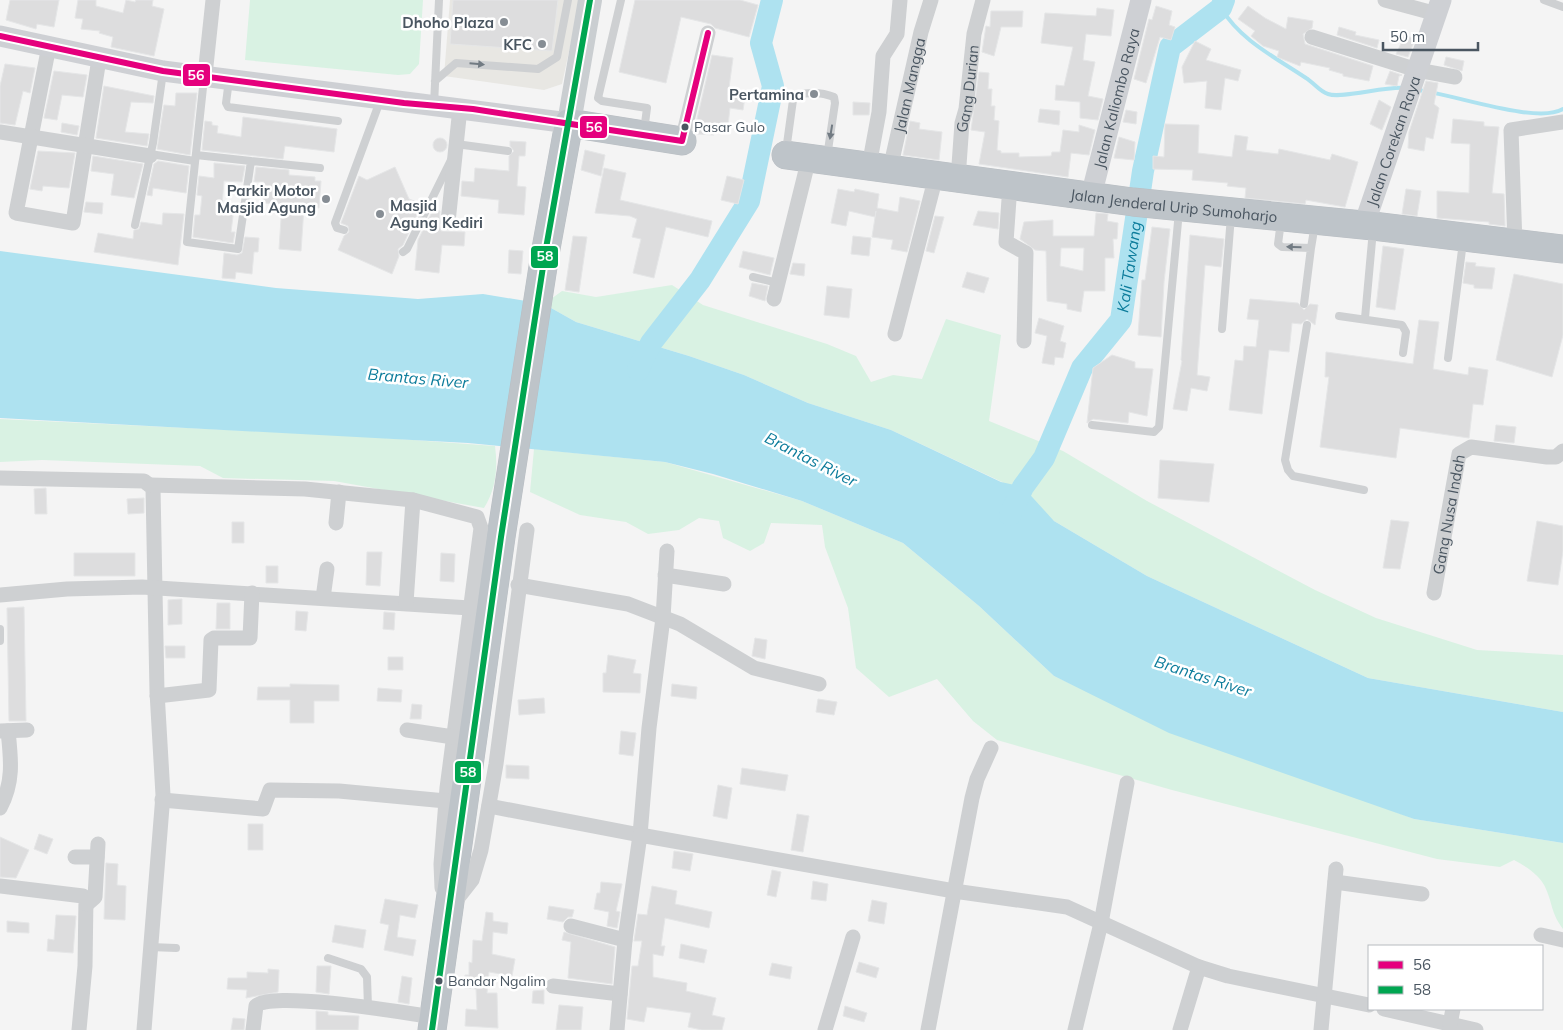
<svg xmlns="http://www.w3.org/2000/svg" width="1563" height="1030" font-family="Mulish,sans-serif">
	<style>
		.commercial { fill: #e8e7e3 }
		.green { fill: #d9f2e3 }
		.water { fill: #aee2f0 }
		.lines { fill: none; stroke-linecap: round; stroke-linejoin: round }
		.stream { stroke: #aee2f0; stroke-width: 4 }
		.river { stroke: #aee2f0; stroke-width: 22 }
		.building { fill: #ddddde; stroke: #e5e6e7; fill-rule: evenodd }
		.highway-casing { stroke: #b9bec3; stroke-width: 29 }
		.lane { stroke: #ced0d2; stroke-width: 8 }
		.street { stroke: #ced0d2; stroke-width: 15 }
		.secondary { stroke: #ced0d4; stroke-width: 21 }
		.primary { stroke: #caced1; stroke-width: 24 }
		.highway { stroke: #bec4c9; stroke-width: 28 }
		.bus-1-casing { stroke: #fff; stroke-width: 10 }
		.bus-2-casing { stroke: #fff; stroke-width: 10 }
		.bus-1 { stroke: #e5007d; stroke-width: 6 }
		.bus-2 { stroke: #00a651; stroke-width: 6 }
		.oneway { fill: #727b83 }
		.poi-dot { fill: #868d94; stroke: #fff; stroke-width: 2 }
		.bus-dot { fill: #4a5661; stroke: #fff; stroke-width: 2 }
		.labels { text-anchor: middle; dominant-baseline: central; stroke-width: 5; stroke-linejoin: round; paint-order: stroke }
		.bus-label { font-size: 14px; fill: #4a5661; stroke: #fff; text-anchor: start }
		.poi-label { font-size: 15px; font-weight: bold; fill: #4a5661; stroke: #fff; text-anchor: end }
		.street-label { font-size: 15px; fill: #4a5661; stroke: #fff }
		.water-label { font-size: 16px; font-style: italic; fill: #0c7c9b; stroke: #fff }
		.line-badge { stroke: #fff; stroke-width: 2 }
		.badge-label { font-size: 14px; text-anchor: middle; font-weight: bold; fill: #fff }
	</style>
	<rect width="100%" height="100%" fill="#f4f4f4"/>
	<path class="commercial" d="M450,0H580L562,84L544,90L444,76Z"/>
	<path class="green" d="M250,0H423L419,64L410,74L398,75L245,60Z
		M672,285L703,305L827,344L856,356L871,382L893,375L922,379L946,319L1001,335L989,421L1063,451L1147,501L1315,590L1376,618L1477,650L1563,655V712L1368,678L1147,576L1054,521L1002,482L891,430L808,403L744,375L689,356L576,322L544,304L562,291L596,297Z
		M0,419L358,436L495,446C498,468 496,489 484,508L334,481L223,478L200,466L42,460L0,462Z
		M534,449L665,462L802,501L903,543L979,606L1054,676L1109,702L1414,819L1563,843V929C1551,913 1553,905 1546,889C1541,876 1526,866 1514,860L1500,867L1437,859L1172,790L997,740L973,721L937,679L889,697L856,668L848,608L825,547L822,525L771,523L764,543L750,551L723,538L719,521L699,518L679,530L648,534L626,522L580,515L530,492Z"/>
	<path class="water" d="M0,251L276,288L418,299L483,294L544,304L576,322L689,356L744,375L808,403L891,430L1001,482L1023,487L1054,521L1147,576L1368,678L1563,712V843L1414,819L1169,733L1054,676L979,606L903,543L802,501L713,474L665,462L468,443L0,418Z"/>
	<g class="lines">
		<path class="stream" d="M1221,8C1241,41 1275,57 1306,78C1313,82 1320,92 1328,94C1342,99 1385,86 1405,88
			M1417,90C1450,93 1537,125 1563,109"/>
		<g class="river">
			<path d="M638,370L651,343L700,280L749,201L773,86L761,43L772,0"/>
			<path id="s1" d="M1010,515L1023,487L1044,458L1082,368L1121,320L1143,171L1170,47L1221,8L1224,0"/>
		</g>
	</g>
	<path class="building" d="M10,0H59L54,27L37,24L36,29L6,20Z
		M78,0H96V6L123,13L126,0L135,2L136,0H153L152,6L164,9L154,56L111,47L113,37L99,33L100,31L81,29L83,19L75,18Z
		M453,0H558L552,51L450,44Z
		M635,0H740L758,5L749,37L715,28L711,24L681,17L666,83L619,72Z
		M1156,6L1172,11L1169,25L1175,27L1171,40L1160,37L1146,83L1134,79L1149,19L1152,20Z
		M1248,6L1265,18L1286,29L1288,17L1313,21L1312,28L1303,34L1305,44L1373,66L1369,81L1343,76V74L1329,70L1330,68L1301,62L1300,66L1277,57L1279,51L1263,46L1251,36L1255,31L1238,19Z
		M1097,8L1114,10L1111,36L1086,34L1083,60L1095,62L1088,96L1103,99L1098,120L1080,118V102L1055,100L1056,85L1064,86L1073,47L1041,43L1045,13L1096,16Z
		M991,11H1023L1022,27H1001L994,56L982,52L986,26L990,27Z
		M1339,27L1356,32L1355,35L1379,40L1377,48L1337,35Z
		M1405,35L1415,39L1408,57L1396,54Z
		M1195,41L1211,49L1206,60L1241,70L1238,81L1225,78L1221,110L1205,108L1207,81L1184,83L1182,67Z
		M712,55L733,58L728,95L745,97L743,110L730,108L728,125L715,124L714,135L696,134L694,132Z
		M1446,57L1464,61L1462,71L1444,65Z
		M5,64L35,68L30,93L23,91L15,125L0,123V86Z
		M54,71L87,75L83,97L62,95L57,120L44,118Z
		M1390,71L1402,75L1399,76L1397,86L1385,84Z
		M979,72L989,73L988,89H992L991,106H995L994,120L999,121L997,150L1001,151V153H1019V157L1051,156L1052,152H1060L1063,130L1079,132V125L1095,130L1089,155L1071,153L1068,177L979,164L985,132L971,130Z
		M1426,81L1438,83L1434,104L1439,108L1433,139L1426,137L1424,151L1408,148L1409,132Z
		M104,86L154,96L153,103L131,102L125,132L149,134L147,146L96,138Z
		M176,93H197L190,155L157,149L164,105L175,106Z
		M1379,100L1391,107L1382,130L1370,124Z
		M853,102L870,103L869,115H853Z
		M1040,109L1060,111L1059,125L1038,122Z
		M1126,110L1137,112L1136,124L1123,122Z
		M243,117L337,129L334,152L285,146L283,159L202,150L205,121L212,122V125L218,126L217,133L241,137Z
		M1453,119L1484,122V126L1499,127L1492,193L1504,194L1505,226L1489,224V222L1437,218V191L1469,193L1470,144L1451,143Z
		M910,121L920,123L919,129L942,132L939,160L903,155Z
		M62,123L79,126L77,135L61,132Z
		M1165,124L1199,125L1198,153L1232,157L1235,135L1248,137L1246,150L1278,154L1279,149L1330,160L1332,154L1358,162L1345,207L1306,200L1305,204L1245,198L1246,188L1227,186L1228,183L1192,180L1193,170L1153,169V156L1164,157Z
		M1119,137L1135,142L1134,160L1114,158Z
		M433 145a7 7 0 1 1 14 0a7 7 0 1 1-14 0Z
		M510,141L526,142L525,156H519L517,186L526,187L524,215L498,213L499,200L461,196L462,181L474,182L475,168L509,171V156L514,151L510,146Z
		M585,150L605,155L601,176L581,170Z
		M38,151L75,153L69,188L43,186L42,191L30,189Z
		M93,156L143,164L134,198L111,195L114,174L91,171Z
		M158,161L189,166L186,193L153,188L152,196L147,195L154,164Z
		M214,163L245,166L242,182L224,181L222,206L234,208L231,232H235L233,243L193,237L195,215H200L202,196L197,195L199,176L214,178Z
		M256,167L289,170V175L315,177V181H321L319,208L304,207L301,251L279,249L282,204L263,203L264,182H254Z
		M395,167L409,199L422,204L403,245L398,249L399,256L392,274L338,250L344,236L349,232L348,226L341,223L359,176L367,180Z
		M604,168L626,173L620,200L712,221L708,237L666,227L654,278L633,273L641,239L632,237L637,219L630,216L595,213Z
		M727,176L744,180L738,204L721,200Z
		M838,189L854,192L855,189L879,194L877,208L898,212L900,197L920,201L907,252L891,249L893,240L872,237L876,211L875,217L849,211L846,226L831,223Z
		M1406,189L1421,191L1417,216L1402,214Z
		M86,202L103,203L102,214L84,212Z
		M433,210L440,211L439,222L441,231L465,232L464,246L442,245L439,273L415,270L418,240Z
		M978,211L999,213L998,229L973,225Z
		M163,213L184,214L178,265L94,252L98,233L133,239L134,230L139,229L141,222L162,225Z
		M1096,213L1108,214L1107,221L1118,223L1117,239H1113L1114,258H1105V291H1084L1081,312L1067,309V304L1047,301L1046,251L1035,250L1020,239L1024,222L1053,220V236H1094ZM1061,248H1084L1083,271L1060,266Z
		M935,216L944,217L934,253L926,251Z
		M1152,227L1170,229L1164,282L1161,337L1138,335L1142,280H1145Z
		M1190,235L1224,239L1221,267L1205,265L1197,375L1210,377L1207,391L1191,388L1187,411L1173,409L1182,361L1181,360Z
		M573,236L587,237L579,292L565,290Z
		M853,236L871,238L869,256L851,254Z
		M245,237L259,238L258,252H254L252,274L236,272L235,279L222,278L224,253L237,255L242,253Z
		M1383,246L1404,249L1395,310L1376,307Z
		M509,250L523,251L521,274L508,273Z
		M743,251L774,258L770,275L739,267Z
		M1466,262L1476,263L1475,266L1495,268L1492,289L1474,288V285L1463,283Z
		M793,263L805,264L804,276L790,274Z
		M967,272L989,278L984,293L962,287Z
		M1514,274L1563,284V335L1552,377L1496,360Z
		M752,283L768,286L765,301L749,296Z
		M827,286L852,289L849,318L824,315Z
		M1250,299L1298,303L1304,310L1310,304L1318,305L1315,325L1307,319L1301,324L1292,323L1289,352L1269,350L1262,414L1229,410L1235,360L1243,361L1244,346L1256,347L1259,320L1247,319Z
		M1039,318L1064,326L1060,341L1066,343L1063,358L1055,357L1054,365L1042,363L1047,336L1035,333Z
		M1419,320L1439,322L1433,369L1468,375L1469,367L1488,370L1483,405L1473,404L1469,438L1400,428L1396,458L1320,447L1329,377H1325L1326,352L1413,364Z
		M1112,355L1135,362V368L1153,369L1147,416L1129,412L1128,423L1093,419L1087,423L1093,368Z
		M1496,425L1516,427L1514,443L1494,441Z
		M1160,460L1214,464L1209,502L1158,498Z
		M46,488L47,514H35L34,489Z
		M144,498V513L128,514L127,499Z
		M1391,520L1409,522L1400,569L1383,568Z
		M1537,521L1563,526V551L1558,585L1527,581Z
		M232,522H244V543H232Z
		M367,552H382L380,586L366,585Z
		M74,553H135V576H74Z
		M441,553L455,554L454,582L440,581Z
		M266,566H278V583H266Z
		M182,599V624L168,625V600Z
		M217,603H230V629H216Z
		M24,607L26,721H9L7,608Z
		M296,611L308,612L306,631L295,630Z
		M384,612L395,613L394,630L383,629Z
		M755,638L767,640L765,659L752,656Z
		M165,646H185V658H166Z
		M608,655L636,660L633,673L641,674L640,693L603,692V673H606Z
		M388,657H403V670H388Z
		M290,684L339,685V701H314V723H290V700H257L258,687H290Z
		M672,684L697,687L696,699L671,696Z
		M378,688L402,690L401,702L377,701Z
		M544,698L545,713L519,715L518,700Z
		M818,699L837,702L834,715L816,712Z
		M412,704L422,705L421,719H410Z
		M621,731L636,733L633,756L619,754Z
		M506,765L529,766V779L506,778Z
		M742,768L788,775L785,791L740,784Z
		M718,785L732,788L727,819L713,816Z
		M797,814L809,816L803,852L791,850Z
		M248,824H263V850H248Z
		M39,834L53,839L47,854L34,849Z
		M0,837L29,850L16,878L0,877Z
		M674,851L693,854L690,871L672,868Z
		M106,863L118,864L117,885L126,886L125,920L104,919Z
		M772,870L781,872L776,897L767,895Z
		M813,881L828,884L826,901L811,899Z
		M601,882L622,884L616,911L620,912L617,928L607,926L609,912L594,909L597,893H600Z
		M652,886L677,891L675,904L712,912L709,928L665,918L661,946H665L663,956L653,954V977L687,983L686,991L716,998L712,1015L725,1018L722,1030H702L688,1027L691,1013L647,1007L644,1022L627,1019L632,966H638L642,941H634L638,914L647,915Z
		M385,899L418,905L415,918L400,915L397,937L416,940L413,956L384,950L389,925L380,923Z
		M872,900L887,903L884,924L868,921Z
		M549,906L574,910L572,917H568L563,922L547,919Z
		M486,912L493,913V921L508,923L507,934L493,932L492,954L515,959L512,976L489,972L487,993H497L498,1028L465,1026L466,1009L477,1010L476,989L464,988L465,975H469V962L472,963L473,940L482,941Z
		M56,915L76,916L73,953L47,951L48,939L54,940Z
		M7,921L29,923V933L7,932Z
		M335,925L366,930L363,948L332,942Z
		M564,932L615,947L612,984L568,978L571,942L562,940Z
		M681,944L707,950L704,963L679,958Z
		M859,962L879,968L876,978L856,972Z
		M772,963L792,967L790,979L769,975Z
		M317,966H331L329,994L316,992Z
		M268,969L279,970L278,992L246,998L247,990L227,989L228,978H247V972L268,973Z
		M402,976L412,978L409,1004L398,1002Z
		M544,990V1004L532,1003L533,991Z
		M559,1005L583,1007L581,1030H556Z
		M845,1006L867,1013L864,1022L843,1016Z
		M316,1011L328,1012V1015L359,1016L358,1030H316Z
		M233,1018L245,1019L244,1030H231Z"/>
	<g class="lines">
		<defs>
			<g id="highway">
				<path id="s7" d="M786,155L1133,202L1373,226L1563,249"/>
				<path d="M432,1030L501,537L545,254L569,123L682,141"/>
			</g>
		</defs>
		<use href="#highway" class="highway-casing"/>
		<path class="lane" d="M621,0L598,98L602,101L647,108L644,131
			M1544,0L1563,7
			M229,80L226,103L228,107L338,121
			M435,81L456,63L538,69L557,57L568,0
			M434,105L439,0
			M456,144L508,151
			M786,151L793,100L797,95C809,92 822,92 834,97L835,103L827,157
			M150,154L195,161
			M196,155L251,161L238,249L187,242L189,219L204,78
			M251,161L320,168
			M1281,221L1278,244L1282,247L1311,248L1315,224
			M135,225L153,143L163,72
			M344,230L337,228L335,223L380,101
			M403,252L407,249L451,160
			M753,277L778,283
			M1304,304L1311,248
			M1339,316L1402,325L1406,332L1403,353
			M1365,318L1373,230
			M1307,325L1285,460L1288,470L1293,476L1364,490
			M1222,329L1231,216
			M1448,358L1463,242
			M1092,425L1154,432L1159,427L1179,211
			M0,629V641
			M150,947L176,948
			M328,958L361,969L367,977L368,1007"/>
		<g class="street">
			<path d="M1385,0L1437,14"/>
			<path d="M1312,37L1417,70L1455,77"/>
			<path d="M49,46L16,213L73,223L99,59"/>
			<path d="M205,75L213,0"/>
			<path d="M0,132L150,156"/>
			<path d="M682,141L708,33"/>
			<path d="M869,166L879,112L883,56L897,34L900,0"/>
			<path id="s2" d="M890,169L921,32L931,0"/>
			<path id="s3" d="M958,179L962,123L966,109L974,34L983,0"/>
			<path d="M1010,185L1006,242L1026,253L1024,341"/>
			<path d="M448,222L460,108"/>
			<path d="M1515,244L1511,130L1563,122"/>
			<path d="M774,299L809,158"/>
			<path d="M895,334L936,176"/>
			<path d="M0,478L144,481L153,488L157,692L163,795L144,1030"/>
			<path d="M150,485L305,489L413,500L477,517L481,528L447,788L441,864L442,888"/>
			<path d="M336,523L339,492"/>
			<path d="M665,575L724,584"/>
			<path d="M518,585L628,604L680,624L754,668L819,684"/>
			<path id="s4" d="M1434,593L1459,454L1471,447L1547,457H1556L1563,451"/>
			<path d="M0,595L67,589L142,587L470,608"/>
			<path d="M323,598L327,569"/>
			<path d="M406,603L413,500"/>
			<path d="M157,696L209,690L211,640L214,638H250L252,593"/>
			<path d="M407,730L453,737"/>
			<path d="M0,731L27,730"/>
			<path d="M162,800L263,809L270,790L339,791L446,801"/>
			<path d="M489,806L640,835L649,728L663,618L667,551"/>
			<path d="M0,808C14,782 11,759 8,731"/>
			<path d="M75,857H97"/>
			<path d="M1335,882L1422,894"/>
			<path d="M0,886L83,896L86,898L85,966L79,1030"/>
			<path d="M454,903L472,880L481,850L496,764L527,530"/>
			<path d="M87,904L95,897L98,844"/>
			<path d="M571,926L625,940"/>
			<path d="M1541,935L1563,940"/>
			<path d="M553,986L620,994"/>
			<path d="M1384,1009L1476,1030"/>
			<path d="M1450,1024L1453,1009"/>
			<path d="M253,1030L256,1006C270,990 407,1013 433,1017"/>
			<path d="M617,1030L625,940L640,835L954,891L1067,907L1199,967L1228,976L1369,1005"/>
			<path d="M825,1030L853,937"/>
			<path d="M928,1030L972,798L977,779L991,748"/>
			<path d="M1075,1030L1101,923L1127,783"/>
			<path d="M1180,1030L1199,967"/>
			<path d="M1321,1030L1336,869"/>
		</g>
		<g class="secondary">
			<path d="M0,36L163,71L569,123"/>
			<path id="s5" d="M1091,196L1141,0"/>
			<path id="s6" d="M1364,225L1441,0"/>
		</g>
		<path class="primary" d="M569,123L590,0"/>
		<use href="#highway" class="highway"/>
		<defs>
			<path id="bus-1" d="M0,36L163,71L404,103L473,109L682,141L708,33"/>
			<path id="bus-2" d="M432,1030L501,537L545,254L590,0"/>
		</defs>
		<use href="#bus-1" class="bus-1-casing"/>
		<use href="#bus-2" class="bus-2-casing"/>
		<use href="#bus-1" class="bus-1"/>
		<use href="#bus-2" class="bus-2"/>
	</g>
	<defs><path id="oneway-solid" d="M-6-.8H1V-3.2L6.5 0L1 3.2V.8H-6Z" transform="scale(1.25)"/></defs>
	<g class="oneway">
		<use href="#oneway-solid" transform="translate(477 64) rotate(5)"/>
		<use href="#oneway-solid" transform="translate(831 132) rotate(99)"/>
		<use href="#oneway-solid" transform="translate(1294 247) rotate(-179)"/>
	</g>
	<g class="poi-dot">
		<circle cx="504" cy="22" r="5"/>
		<circle cx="542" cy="44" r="5"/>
		<circle cx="814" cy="94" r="5"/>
		<circle cx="326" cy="199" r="5"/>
		<circle cx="380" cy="214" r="5"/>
	</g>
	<g class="bus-dot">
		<circle cx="685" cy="127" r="4.5"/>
		<circle cx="439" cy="981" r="4.5"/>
	</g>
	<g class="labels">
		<g class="bus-label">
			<text x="694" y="127">Pasar Gulo</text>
			<text x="448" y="981">Bandar Ngalim</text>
		</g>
		<g class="poi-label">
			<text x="494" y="22">Dhoho Plaza</text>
			<text x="532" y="44">KFC</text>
			<text x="804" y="94">Pertamina</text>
			<text x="316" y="190">Parkir Motor<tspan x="316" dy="17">Masjid Agung</tspan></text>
			<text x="390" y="205" text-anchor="start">Masjid<tspan x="390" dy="17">Agung Kediri</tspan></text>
		</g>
		<g class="street-label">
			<text stroke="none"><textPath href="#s2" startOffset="86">Jalan Mangga</textPath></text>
			<text stroke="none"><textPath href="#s3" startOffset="91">Gang Durian</textPath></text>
			<text stroke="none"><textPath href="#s5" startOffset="101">Jalan Kaliombo Raya</textPath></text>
			<text stroke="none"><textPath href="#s6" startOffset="89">Jalan Corekan Raya</textPath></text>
			<text stroke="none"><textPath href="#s7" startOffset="391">Jalan Jenderal Urip Sumoharjo</textPath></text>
			<text stroke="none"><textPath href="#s4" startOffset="80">Gang Nusa Indah</textPath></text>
		</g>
		<g class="water-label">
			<text stroke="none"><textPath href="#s1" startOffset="280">Kali Tawang</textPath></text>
			<text transform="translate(418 378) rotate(5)">Brantas River</text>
			<text transform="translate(811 459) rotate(27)">Brantas River</text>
			<text transform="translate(1203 676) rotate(18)">Brantas River</text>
		</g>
	</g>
	<g class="line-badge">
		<rect x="182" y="63" width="29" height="24" rx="5" fill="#e5007d"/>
		<rect x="579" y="115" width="29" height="24" rx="5" fill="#e5007d"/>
		<rect x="530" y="245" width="29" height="24" rx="5" fill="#00a651"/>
		<rect x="454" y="760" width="28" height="24" rx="5" fill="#00a651"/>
	</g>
	<g class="badge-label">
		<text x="196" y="80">56</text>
		<text x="594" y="132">56</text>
		<text x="545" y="261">58</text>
		<text x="468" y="777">58</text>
	</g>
	<rect x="1368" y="945" width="175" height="65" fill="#ffffff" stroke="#b7bbc0"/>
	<rect x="1378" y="961" width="25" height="8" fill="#e5007d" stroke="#b7bbc0"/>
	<text x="1413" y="970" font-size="15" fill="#4a5661">56</text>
	<rect x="1378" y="986" width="25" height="8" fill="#00a651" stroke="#b7bbc0"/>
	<text x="1413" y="995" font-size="15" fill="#4a5661">58</text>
	<path d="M1383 42v8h95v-8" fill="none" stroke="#4a5661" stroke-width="2.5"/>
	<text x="1390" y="42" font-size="15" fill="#4a5661" stroke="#ffffff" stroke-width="4" paint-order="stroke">50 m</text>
</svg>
